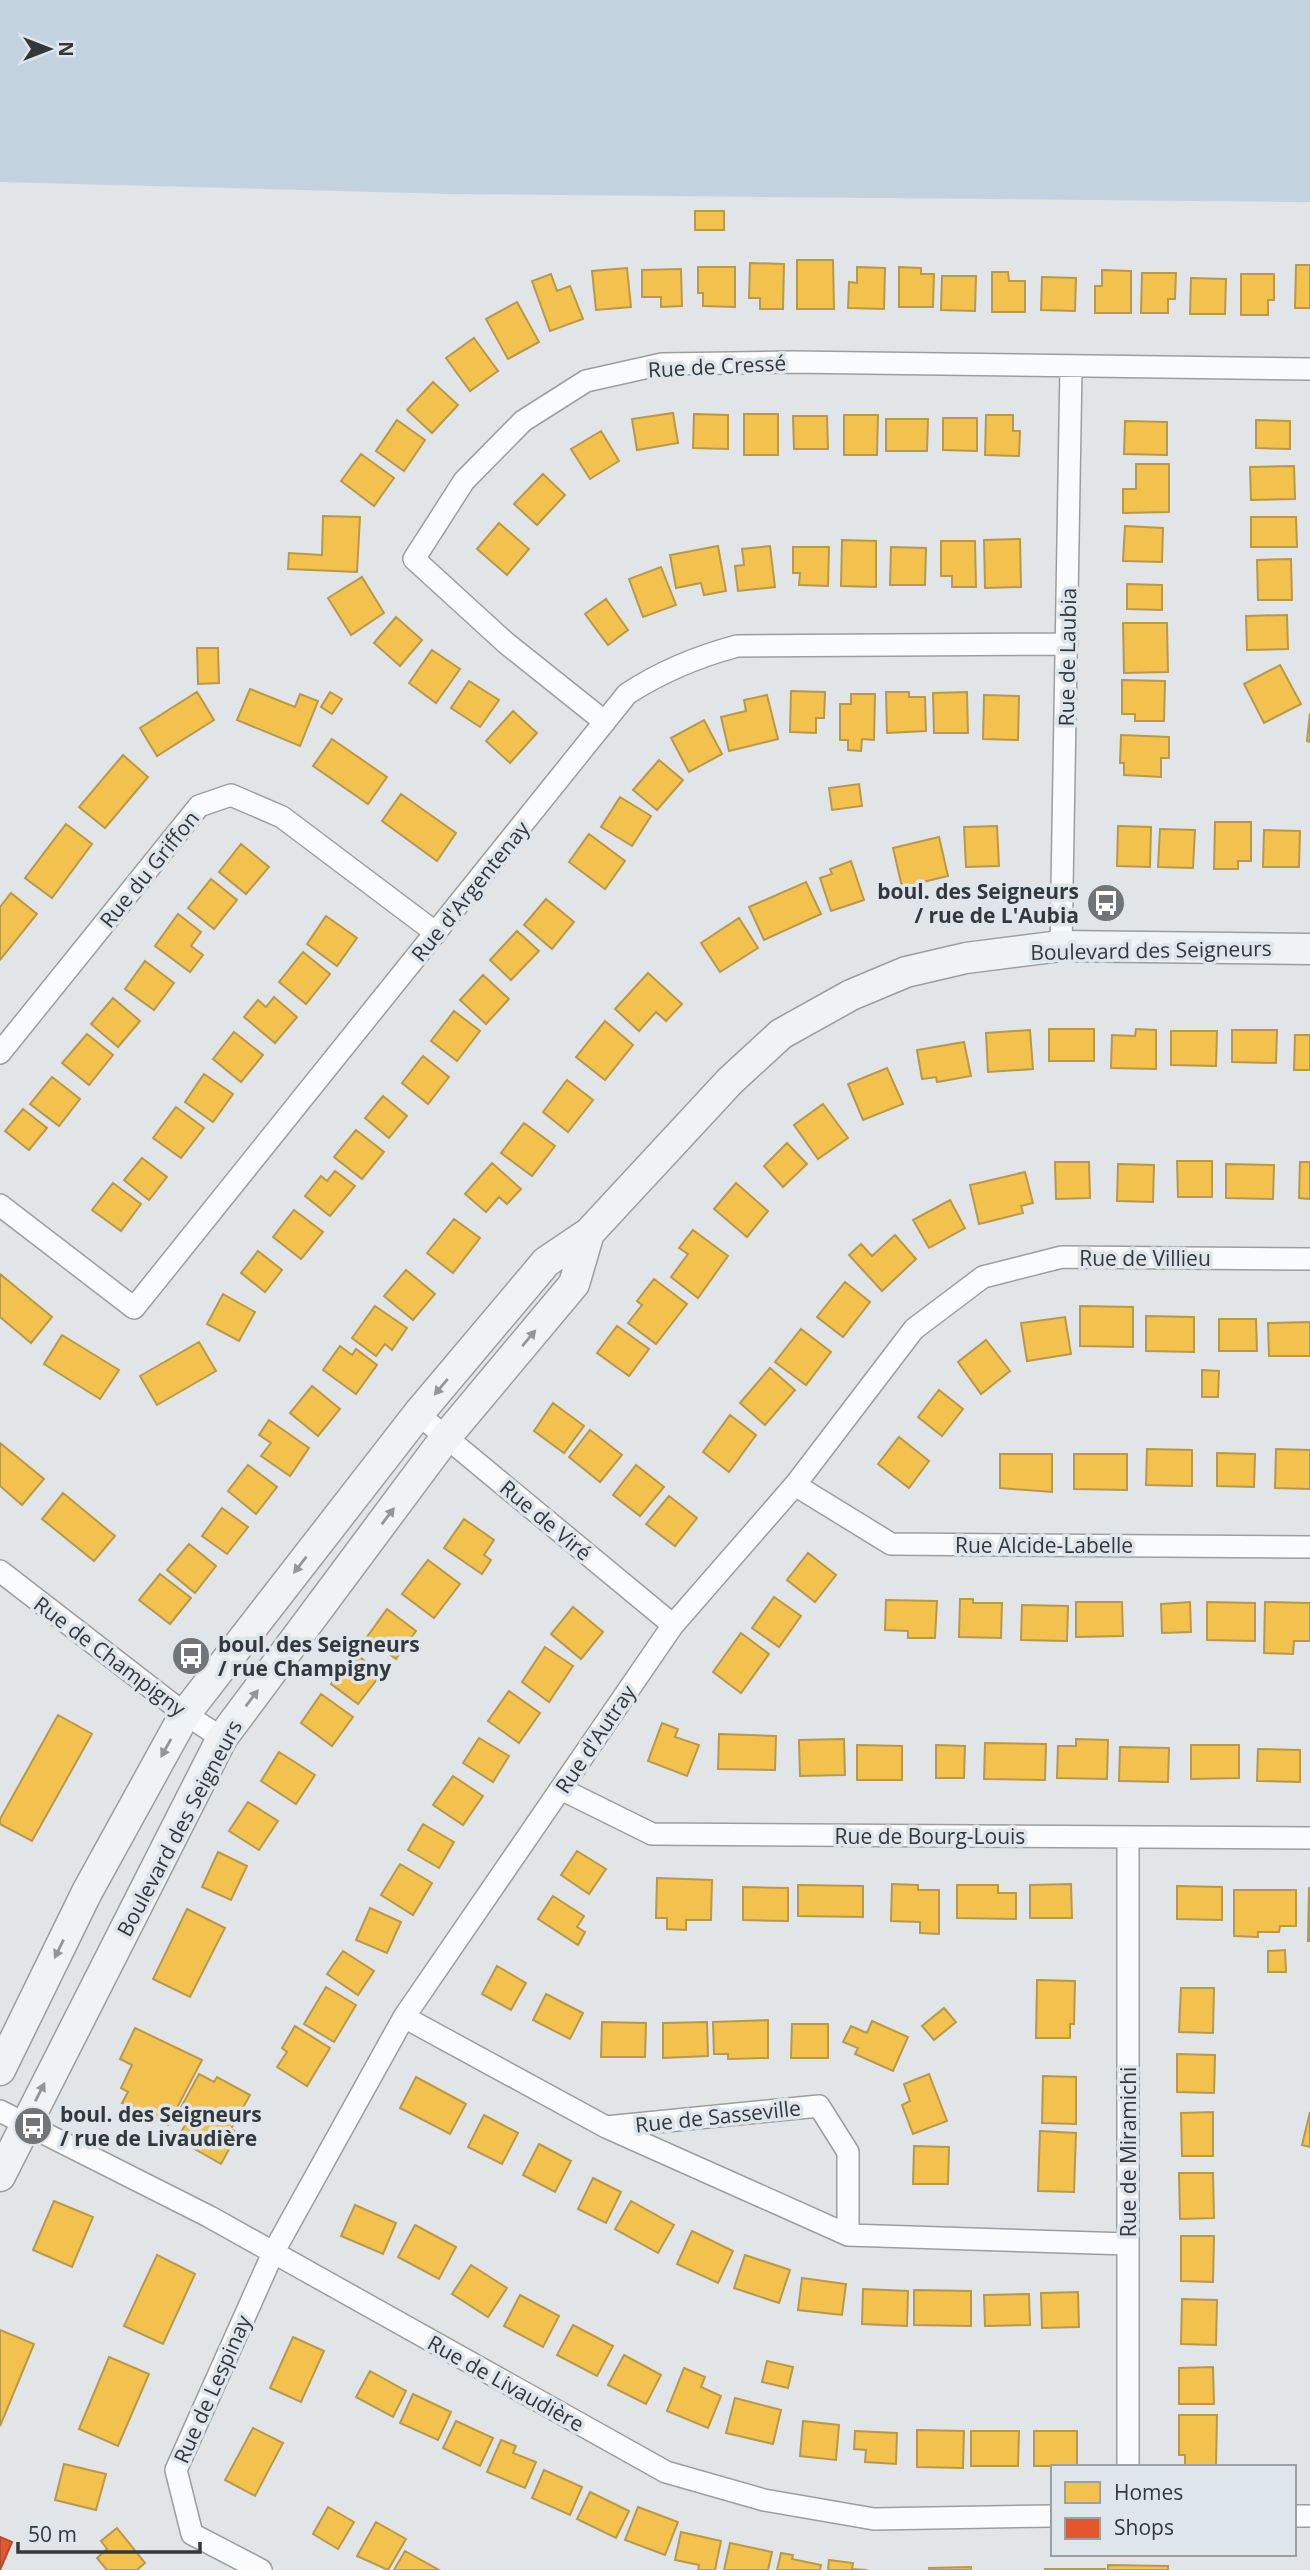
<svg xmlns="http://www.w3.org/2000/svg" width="1310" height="2570" font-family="'Open Sans',sans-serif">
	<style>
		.green { fill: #c3d2df }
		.homes { fill: #f2c14e; stroke: #b99848; stroke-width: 2 }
		.shops { fill: #e4572e; stroke: #b04e32; stroke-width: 2 }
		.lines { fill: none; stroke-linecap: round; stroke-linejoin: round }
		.street-casing { stroke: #9b9e9f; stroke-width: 24 }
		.secondary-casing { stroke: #9b9e9f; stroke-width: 33 }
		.street { stroke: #fafbfc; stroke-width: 21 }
		.secondary { stroke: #eff3f6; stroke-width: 30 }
		.oneway { fill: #929698 }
		.labels { text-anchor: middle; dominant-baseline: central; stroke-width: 7; stroke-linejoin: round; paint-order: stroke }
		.street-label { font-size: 21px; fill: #35383a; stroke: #dee5eb }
		.poi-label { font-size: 21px; font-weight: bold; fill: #35383a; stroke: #dee5eb; text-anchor: start }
	</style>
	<rect width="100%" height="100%" fill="#e1e5e8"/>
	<path class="green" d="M0,0H1310V202L450,194L0,182Z"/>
	<path class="homes" d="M695,211H724V230H695Z
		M797,260H833L834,309H797Z
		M750,263L784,264L783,309H760V298H749Z
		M1296,265H1310V308H1295Z
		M698,267H735V307L703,306V293H698Z
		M857,267L885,268L884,309L848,308L849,282L857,283Z
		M899,267L921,268V274H934L933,307H899Z
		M627,268L631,307L596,310L592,271Z
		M681,269L682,306L661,307V297H642V270Z
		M1102,270L1131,271V313H1095V286H1102Z
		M992,272H1008L1009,281H1025V312H992Z
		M1142,273H1176L1175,299H1168V313H1141Z
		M551,274L557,291L570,286L583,319L550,331L532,281Z
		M1241,274H1274V300H1268V315H1241Z
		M942,276H976L975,311L941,310Z
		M1042,277L1076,278L1075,311L1041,310Z
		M1191,278L1226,279L1225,314H1190Z
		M517,302L539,342L508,359L486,319Z
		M474,338L498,371L470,391L446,358Z
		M433,382L458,405L432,433L407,410Z
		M673,413L678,443L637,450L632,419Z
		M694,414L728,415V449L693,448Z
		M744,414H778V455H744Z
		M844,415H878L877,455H844Z
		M986,415H1013V431H1020L1019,456L985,455Z
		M793,416H827L828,449H794Z
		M943,418H977V451L943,450Z
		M886,419H928L927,451H886Z
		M397,420L425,440L404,471L376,451Z
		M1256,420L1290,421V449L1256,448Z
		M1125,421L1167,422V455L1124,454Z
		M601,431L619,461L590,479L571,449Z
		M361,454L394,478L374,506L341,481Z
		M1136,464H1169V512L1123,513V489H1136Z
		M1294,466L1295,499L1251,500L1250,467Z
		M543,474L565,495L537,525L514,504Z
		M323,516L360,517L357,572L288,569L289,553L322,555Z
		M1251,517H1296L1297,547H1251Z
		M499,523L529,549L507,575L477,549Z
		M1125,526L1163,528L1162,562L1123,561Z
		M1020,539L1021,587L985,588L984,540Z
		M842,540L876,541V587L841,586Z
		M941,541H975L976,587H952V576H941Z
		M718,546L726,591L704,595L701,583L676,588L670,555Z
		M770,546L775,587L738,591L735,566L744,565L742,549Z
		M793,547H829L828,586L799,585L800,573H793Z
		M891,547L926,548L925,585H890Z
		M1291,559L1292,600H1258L1257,560Z
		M661,567L676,605L643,617L629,579Z
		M362,577L384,613L351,635L328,598Z
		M1127,584L1162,585V610L1127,609Z
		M606,599L628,630L608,645L585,614Z
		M1287,615L1288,649L1247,650L1246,616Z
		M396,617L422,640L400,666L374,643Z
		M1123,623H1167L1168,672L1124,673Z
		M197,648H218L219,683L198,684Z
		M432,650L460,669L436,703L409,683Z
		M1280,665L1301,704L1264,723L1244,684Z
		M1122,680L1165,681L1164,721H1135V714H1122Z
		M469,681L499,700L480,727L451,708Z
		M250,689L295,707L300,694L318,701L300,746L237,720Z
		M791,691L825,692L824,718H816V733L790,732Z
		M197,692L214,720L157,756L140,728Z
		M330,692L342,699L332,714L321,707Z
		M886,692H909V697H925L926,731L887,733Z
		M967,692L968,733H934L933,693Z
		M851,694H875L874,740L862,739L861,751L848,750V740H840V704H851Z
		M767,695L778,739L729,751L721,717L746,711L744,700Z
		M984,695L1019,696L1018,740L983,739Z
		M513,711L537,733L510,763L486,741Z
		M1310,713V742L1307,741Z
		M704,720L722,754L689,772L671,738Z
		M1121,735L1169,737V758H1161V777L1124,775V763H1120Z
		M332,739L387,777L368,804L313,766Z
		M123,755L148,777L105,828L79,807Z
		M659,760L683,780L657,810L633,790Z
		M859,784L862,806L832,810L829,788Z
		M401,794L456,833L437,861L382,821Z
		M620,797L651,816L632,846L601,827Z
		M1215,822H1251V861H1238V869H1214Z
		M66,824L92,844L52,898L25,878Z
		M997,826L999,866L966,867L964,827Z
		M1118,826L1151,827L1150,867L1117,866Z
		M1160,829L1195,830L1193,868L1158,867Z
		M1264,830L1300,831L1299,867H1263Z
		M589,834L625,861L605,889L569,862Z
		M939,837L948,876L902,887L893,848Z
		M241,844L269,867L246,894L219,872Z
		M851,861L864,900L831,911L820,878L832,874L830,869Z
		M211,879L237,900L214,929L188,908Z
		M806,882L821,914L764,940L749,907Z
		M11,893L37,914L0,960V907Z
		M546,899L574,922L552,949L524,925Z
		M178,914L201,932L191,946L203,955L190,972L155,946Z
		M326,916L357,938L337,966L307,944Z
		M739,918L758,948L720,972L701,943Z
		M517,931L539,951L511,980L490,960Z
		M303,952L330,974L306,1004L279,982Z
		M145,961L174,983L154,1010L125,989Z
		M648,973L682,1004L666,1021L656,1012L639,1031L615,1009Z
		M483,975L509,999L486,1024L460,1000Z
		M274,997L297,1017L275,1043L244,1017L258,1000L266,1007Z
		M113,998L140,1021L118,1047L91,1024Z
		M454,1011L480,1031L457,1061L431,1041Z
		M605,1021L633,1045L605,1080L576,1057Z
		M1049,1029H1094V1061H1049Z
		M1136,1029L1156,1030V1069L1111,1068L1112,1035L1135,1036Z
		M1030,1030L1033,1069L988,1072L986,1033Z
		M1232,1030H1277L1276,1063L1232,1062Z
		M1171,1031H1217L1216,1066L1171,1065Z
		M234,1032L263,1055L241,1082L213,1059Z
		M87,1034L113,1055L89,1085L62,1063Z
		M1295,1035H1310V1070H1294Z
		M964,1042L971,1076L937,1082L936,1077L922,1079L917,1050Z
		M423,1056L449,1077L428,1104L402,1083Z
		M887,1068L903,1104L863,1120L848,1084Z
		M204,1074L233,1094L213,1122L185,1102Z
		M52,1077L80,1099L59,1126L30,1104Z
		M567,1080L593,1100L568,1132L543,1112Z
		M383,1096L407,1116L389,1138L365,1118Z
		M823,1104L848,1138L818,1159L794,1125Z
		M176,1107L204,1128L181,1158L153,1138Z
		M23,1109L47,1128L29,1150L5,1131Z
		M524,1123L555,1146L532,1176L501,1153Z
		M356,1130L384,1152L362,1179L334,1157Z
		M787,1143L807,1164L783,1187L764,1166Z
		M142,1158L167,1177L149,1200L124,1180Z
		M1177,1161H1212V1197H1178Z
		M1055,1162H1089L1090,1198L1056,1199Z
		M1300,1162H1310V1199L1299,1198Z
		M492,1163L521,1189L507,1204L499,1197L486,1212L465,1194Z
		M1118,1164L1154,1165L1153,1202L1117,1201Z
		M1226,1164L1274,1165L1273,1199L1226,1198Z
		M335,1171L355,1186L330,1216L305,1196L321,1176L327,1181Z
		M1025,1172L1033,1203L1021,1206L1023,1213L979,1224L970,1185Z
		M113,1183L141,1204L121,1231L92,1210Z
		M736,1183L768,1211L747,1237L714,1209Z
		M950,1200L965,1228L929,1248L913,1220Z
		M294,1210L323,1232L301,1259L273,1237Z
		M454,1219L480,1238L453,1273L427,1253Z
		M693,1230L728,1256L698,1298L671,1277L688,1254L679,1248Z
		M895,1235L916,1259L882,1291L849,1255L861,1244L872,1256Z
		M258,1251L282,1270L265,1292L241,1273Z
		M406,1270L435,1294L413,1320L384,1296Z
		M0,1274L52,1317L31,1343L0,1317Z
		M654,1279L687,1304L656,1344L628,1323L642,1305L637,1301Z
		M845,1282L870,1302L843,1337L817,1317Z
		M223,1294L255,1312L239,1341L207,1324Z
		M375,1306L407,1328L392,1350L385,1344L376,1356L352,1338Z
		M1080,1306L1133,1307V1347L1080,1346Z
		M1146,1316L1194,1317V1352L1146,1351Z
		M1065,1317L1071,1354L1027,1361L1021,1323Z
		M1219,1319H1256L1257,1351H1219Z
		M1310,1322V1356H1269L1268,1323Z
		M617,1326L649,1349L629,1376L597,1353Z
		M801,1329L831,1352L806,1385L775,1362Z
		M62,1335L119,1370L100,1399L44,1364Z
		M986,1340L1010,1371L981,1394L958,1362Z
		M199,1342L216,1371L157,1405L140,1376Z
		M340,1346L352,1355L356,1349L377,1365L356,1394L323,1370Z
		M770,1368L795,1390L765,1425L740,1403Z
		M1202,1370L1219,1371L1218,1397H1202Z
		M312,1386L340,1409L318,1436L290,1413Z
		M939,1390L963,1409L942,1436L918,1417Z
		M553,1403L584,1426L564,1453L534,1431Z
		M730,1415L756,1435L729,1472L703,1452Z
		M269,1420L309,1448L290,1476L261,1456L271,1443L259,1435Z
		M590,1430L622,1455L600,1482L569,1457Z
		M899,1437L929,1461L909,1488L878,1464Z
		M0,1443L44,1479L22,1505L0,1486Z
		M1147,1449L1192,1450V1486L1146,1485Z
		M1276,1449L1310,1450V1489L1275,1488Z
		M1217,1453L1255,1454L1254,1487L1217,1486Z
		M1000,1454H1052V1492L1000,1488Z
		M1074,1454H1127V1490L1074,1489Z
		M248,1465L277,1487L256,1514L228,1491Z
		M636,1465L664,1487L640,1516L613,1495Z
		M63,1493L115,1536L94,1561L42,1519Z
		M669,1496L697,1518L675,1546L646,1524Z
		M222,1508L248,1527L227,1554L202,1536Z
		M464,1519L494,1540L484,1555L491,1560L482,1574L444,1548Z
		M189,1544L216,1566L195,1593L167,1570Z
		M808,1553L836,1575L815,1602L787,1580Z
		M428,1560L460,1584L434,1618L402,1594Z
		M160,1574L191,1598L170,1624L139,1600Z
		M774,1597L801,1616L779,1647L752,1628Z
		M960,1599H973V1603H1002L1001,1638L959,1637Z
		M886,1600L937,1601L935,1638H908V1631L885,1630Z
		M1076,1602H1122L1123,1636L1076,1637Z
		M1190,1602L1191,1632L1162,1633L1161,1604Z
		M1207,1602L1255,1603V1641L1207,1640Z
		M1265,1602L1310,1603V1641H1294L1293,1654L1264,1653Z
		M1022,1605L1068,1606L1067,1641L1021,1640Z
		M573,1607L603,1632L581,1659L551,1634Z
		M387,1609L416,1631L396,1659L367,1637Z
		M741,1633L769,1654L741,1693L713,1672Z
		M545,1647L573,1666L549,1702L522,1682Z
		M355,1653L381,1674L358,1704L331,1684Z
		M509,1691L540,1713L519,1743L488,1721Z
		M321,1694L353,1717L332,1746L301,1723Z
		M58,1715L92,1734L32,1841L0,1824V1819Z
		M662,1723L678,1729L675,1737L699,1745L687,1776L648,1761Z
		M719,1734L776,1736L775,1770L718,1769Z
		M479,1738L509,1756L493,1782L463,1763Z
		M844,1739L845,1775L800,1776L799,1740Z
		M1076,1739L1108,1740L1107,1779L1057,1778L1058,1746H1076Z
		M985,1743L1046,1744L1045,1780L984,1779Z
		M857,1745L902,1746V1780H857Z
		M936,1745L965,1746L964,1778H936Z
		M1191,1745H1239V1778L1191,1779Z
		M1120,1747L1169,1748L1168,1782L1119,1781Z
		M1258,1749L1300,1750V1782L1257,1781Z
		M279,1752L315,1775L296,1804L261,1781Z
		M453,1776L483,1796L463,1825L433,1805Z
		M248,1802L278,1821L259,1850L229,1831Z
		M423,1824L454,1842L439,1868L408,1850Z
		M577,1851L606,1869L589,1894L561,1875Z
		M218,1852L247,1866L231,1900L202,1887Z
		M400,1864L432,1883L413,1915L381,1895Z
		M657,1878L712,1880L711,1920H686V1930L667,1929V1918H656Z
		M892,1884L918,1885V1890H939V1934L920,1933V1922L891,1921Z
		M1071,1884L1072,1918H1030V1885Z
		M798,1885L863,1886V1917L798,1916Z
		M957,1885H998V1893H1016V1919L957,1918Z
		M1177,1886L1222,1887V1920L1177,1919Z
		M743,1887L788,1888V1921L743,1920Z
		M1309,1888H1310V1941H1308Z
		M1234,1890H1296V1926H1280L1279,1932H1258V1937L1234,1936Z
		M553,1896L584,1916L577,1927L585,1932L578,1945L538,1919Z
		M370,1908L401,1922L387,1953L356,1940Z
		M187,1909L225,1928L190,1997L153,1979Z
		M1285,1950L1286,1972H1268V1951Z
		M343,1951L374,1971L358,1995L327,1974Z
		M497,1966L526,1983L511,2010L482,1994Z
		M1037,1980L1075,1981L1074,2024H1070V2038H1036Z
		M326,1987L356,2005L334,2042L304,2024Z
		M1181,1988H1214L1213,2033L1179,2032Z
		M546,1994L583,2013L570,2039L533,2020Z
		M944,2008L956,2022L934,2040L922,2026Z
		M768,2020V2058L728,2059V2054H714L713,2022Z
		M872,2021L908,2037L893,2071L855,2054L858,2048L843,2042L851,2026L867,2033Z
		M602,2022L646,2023L645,2057H601Z
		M707,2022L708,2056L663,2058V2023Z
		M792,2024H828V2058H791Z
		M295,2026L330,2048L307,2086L277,2067L287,2052L282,2048Z
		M135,2028L202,2060L168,2125L122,2103L128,2092L121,2088L132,2065L120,2059Z
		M1177,2054L1215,2055L1214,2093L1177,2092Z
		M199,2074L214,2082L217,2077L250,2095L231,2129L238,2133L221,2164L177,2139L191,2115L180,2109Z
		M929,2074L947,2121L913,2134L902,2105L910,2101L904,2084Z
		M1043,2076L1076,2077V2124L1042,2123Z
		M416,2077L466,2104L450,2134L400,2108Z
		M1213,2112V2156H1182L1181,2113Z
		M1310,2112V2147L1302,2145Z
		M484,2115L518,2133L502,2164L468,2147Z
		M1040,2131L1076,2133L1074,2192L1038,2191Z
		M539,2144L571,2161L555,2192L523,2175Z
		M914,2146L949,2147L948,2184H913Z
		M1179,2173H1213L1214,2218L1180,2219Z
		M593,2178L621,2192L606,2223L578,2209Z
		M54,2201L93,2217L72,2267L33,2250Z
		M631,2201L674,2225L658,2253L615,2229Z
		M355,2205L396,2223L383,2254L341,2236Z
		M415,2225L456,2247L439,2279L398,2257Z
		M692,2231L733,2251L718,2283L677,2264Z
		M1181,2236H1214L1213,2282L1181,2281Z
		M157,2255L195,2274L163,2344L124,2326Z
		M745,2255L790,2270L779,2303L734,2288Z
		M471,2265L507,2288L488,2317L452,2294Z
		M802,2278L846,2284L842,2315L798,2310Z
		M863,2289L908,2291L907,2326L862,2324Z
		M914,2290L971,2291V2326L914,2325Z
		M1078,2292L1079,2327L1042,2328L1041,2293Z
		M1029,2294L1030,2325L985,2326L984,2295Z
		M520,2295L559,2316L543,2347L504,2326Z
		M1182,2299L1217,2300L1216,2345L1181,2344Z
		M573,2325L613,2346L597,2376L557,2355Z
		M0,2330L34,2344L0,2426Z
		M293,2337L324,2351L301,2402L270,2388Z
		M624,2355L661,2375L646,2404L608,2385Z
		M109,2357L149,2374L118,2446L79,2429Z
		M767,2361L793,2367L788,2388L762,2382Z
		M1213,2367L1214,2404H1179V2368Z
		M684,2368L705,2377L701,2387L721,2396L708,2428L667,2411Z
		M370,2371L406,2391L393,2417L356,2397Z
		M413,2394L451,2412L438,2440L400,2423Z
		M735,2398L781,2410L773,2444L726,2433Z
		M1179,2415H1217L1216,2467H1185V2455H1179Z
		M456,2421L493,2438L480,2466L443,2448Z
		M803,2421L839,2425L836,2460L800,2456Z
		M253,2428L283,2443L255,2496L225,2480Z
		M917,2430L964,2431L963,2468L917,2467Z
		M855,2431L897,2433L896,2464L865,2462L866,2450L854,2449Z
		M971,2431H1019L1018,2466H971Z
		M1034,2431H1077V2466H1034Z
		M501,2440L516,2446L513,2453L536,2462L525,2488L487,2472Z
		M64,2464L106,2474L96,2510L55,2500Z
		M544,2470L582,2487L570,2515L532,2498Z
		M590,2492L629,2511L616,2538L577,2519Z
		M328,2507L354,2522L338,2549L313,2534Z
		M638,2507L678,2522L665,2555L625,2540Z
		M376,2522L406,2539L388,2570L357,2556Z
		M117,2528L145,2563L137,2570H107L97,2558L107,2549L101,2541Z
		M681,2532L721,2541L715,2570H698L699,2565L675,2560Z
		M730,2543L772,2552L768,2570H724Z
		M405,2551L439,2570H394Z
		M781,2553L793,2555L792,2559L821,2565L820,2570H777Z
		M829,2560L853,2563L852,2569L867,2570H828Z
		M1108,2565L1168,2566V2570H1108Z
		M971,2567V2570H929V2568Z
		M1045,2569H1105V2570H1045Z"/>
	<path class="shops" d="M0,2537L12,2542L0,2570Z"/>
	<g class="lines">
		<defs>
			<path id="street" d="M605,722L506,643L414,559L464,481L523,421L586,381L662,364L791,362L1310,369
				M1061,946L1071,367
				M0,1053L199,806L231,795L282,817L436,933
				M0,1205L134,1308L627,694C662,671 696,657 737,646L1067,644
				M418,1414L673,1625
				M795,1485L891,1544L1310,1547
				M0,1571L185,1714L222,1738
				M561,1789L652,1834L1310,1838
				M404,2017L606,2127L848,2235L1128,2244
				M0,2111L210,2217L666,2472L764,2500L874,2519L1053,2516
				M606,2127L819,2106L848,2152V2235
				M1128,2467V1837
				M1294,2516H1310
				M261,2570L192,2534L176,2470L273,2253L404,2017L673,1625L795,1485L914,1329L983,1277L1062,1257L1310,1259"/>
			<path id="secondary" d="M0,2070L87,1892L185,1714L418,1414L546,1262L589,1233L730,1081L781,1034L851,995L906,972L966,958L1061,946L1310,949
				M0,2176L222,1738L446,1437L574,1284L589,1233"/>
		</defs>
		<use href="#street" class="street-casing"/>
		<use href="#secondary" class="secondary-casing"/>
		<use href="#street" class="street"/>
		<use href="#secondary" class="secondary"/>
	</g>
	<defs><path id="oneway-solid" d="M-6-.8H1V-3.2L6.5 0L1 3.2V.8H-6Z" transform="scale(1.75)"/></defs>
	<g class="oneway">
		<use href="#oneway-solid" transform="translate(529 1338) rotate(-50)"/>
		<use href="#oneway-solid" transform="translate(441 1387) rotate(130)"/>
		<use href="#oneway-solid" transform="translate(388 1516) rotate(-53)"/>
		<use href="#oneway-solid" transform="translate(300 1565) rotate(128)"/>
		<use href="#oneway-solid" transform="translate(252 1698) rotate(-53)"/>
		<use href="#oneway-solid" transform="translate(166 1748) rotate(119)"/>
		<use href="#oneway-solid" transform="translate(59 1949) rotate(116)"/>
		<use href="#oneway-solid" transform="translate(40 2092) rotate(-63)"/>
	</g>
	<defs>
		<symbol id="bus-disc" viewBox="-11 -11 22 22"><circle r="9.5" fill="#717577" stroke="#dee5eb"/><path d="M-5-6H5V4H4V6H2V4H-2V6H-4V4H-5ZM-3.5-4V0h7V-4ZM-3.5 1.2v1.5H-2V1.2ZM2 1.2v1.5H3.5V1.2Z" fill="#fff"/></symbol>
	</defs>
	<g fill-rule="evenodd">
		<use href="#bus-disc" x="1084" y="881" width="44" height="44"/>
		<use href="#bus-disc" x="169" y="1634" width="44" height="44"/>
		<use href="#bus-disc" x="11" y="2104" width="44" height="44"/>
	</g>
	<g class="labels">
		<g class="street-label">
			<text transform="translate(717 366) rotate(-3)">Rue de Cressé</text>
			<text transform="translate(1067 657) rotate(-89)">Rue de Laubia</text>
			<text transform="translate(149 869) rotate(-51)">Rue du Griffon</text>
			<text transform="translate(470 891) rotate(-51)">Rue d'Argentenay</text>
			<text transform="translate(1151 950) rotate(-1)">Boulevard des Seigneurs</text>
			<text x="1145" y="1258">Rue de Villieu</text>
			<text transform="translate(546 1520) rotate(40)">Rue de Viré</text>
			<text x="1044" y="1545">Rue Alcide-Labelle</text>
			<text transform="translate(110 1656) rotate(37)">Rue de Champigny</text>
			<text transform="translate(595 1739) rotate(-56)">Rue d'Autray</text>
			<text transform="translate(179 1828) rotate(-62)">Boulevard des Seigneurs</text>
			<text x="930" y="1836">Rue de Bourg-Louis</text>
			<text transform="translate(718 2116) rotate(-6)">Rue de Sasseville</text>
			<text transform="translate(1128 2152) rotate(-90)">Rue de Miramichi</text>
			<text transform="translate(506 2383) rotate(29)">Rue de Livaudière</text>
			<text transform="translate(212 2389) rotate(-66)">Rue de Lespinay</text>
		</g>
		<g class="poi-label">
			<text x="1079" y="891" text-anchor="end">boul. des Seigneurs<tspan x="1079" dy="24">/ rue de L'Aubia</tspan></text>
			<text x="218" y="1644">boul. des Seigneurs<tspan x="218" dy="24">/ rue Champigny</tspan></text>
			<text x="60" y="2114">boul. des Seigneurs<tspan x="60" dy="24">/ rue de Livaudière</tspan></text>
		</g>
	</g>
	<rect x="1051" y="2465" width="245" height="91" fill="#dee5eb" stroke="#9aa0a4" stroke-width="2"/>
	<rect x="1065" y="2482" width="35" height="21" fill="#f2c14e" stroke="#9aa0a4" stroke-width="2"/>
	<text x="1114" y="2500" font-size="21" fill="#35383a">Homes</text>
	<rect x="1065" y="2518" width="35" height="21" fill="#e4572e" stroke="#9aa0a4" stroke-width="2"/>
	<text x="1114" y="2535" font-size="21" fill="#35383a">Shops</text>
	<g transform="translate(49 49) rotate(90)" stroke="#dee5eb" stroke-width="5" paint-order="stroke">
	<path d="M0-5L12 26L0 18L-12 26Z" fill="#35383a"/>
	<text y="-10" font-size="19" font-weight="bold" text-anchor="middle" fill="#35383a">N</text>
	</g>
	<path d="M18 2542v10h182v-10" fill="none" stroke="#35383a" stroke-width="3.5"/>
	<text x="28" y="2542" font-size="21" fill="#35383a" stroke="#dee5eb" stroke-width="5" paint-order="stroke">50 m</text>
</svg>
